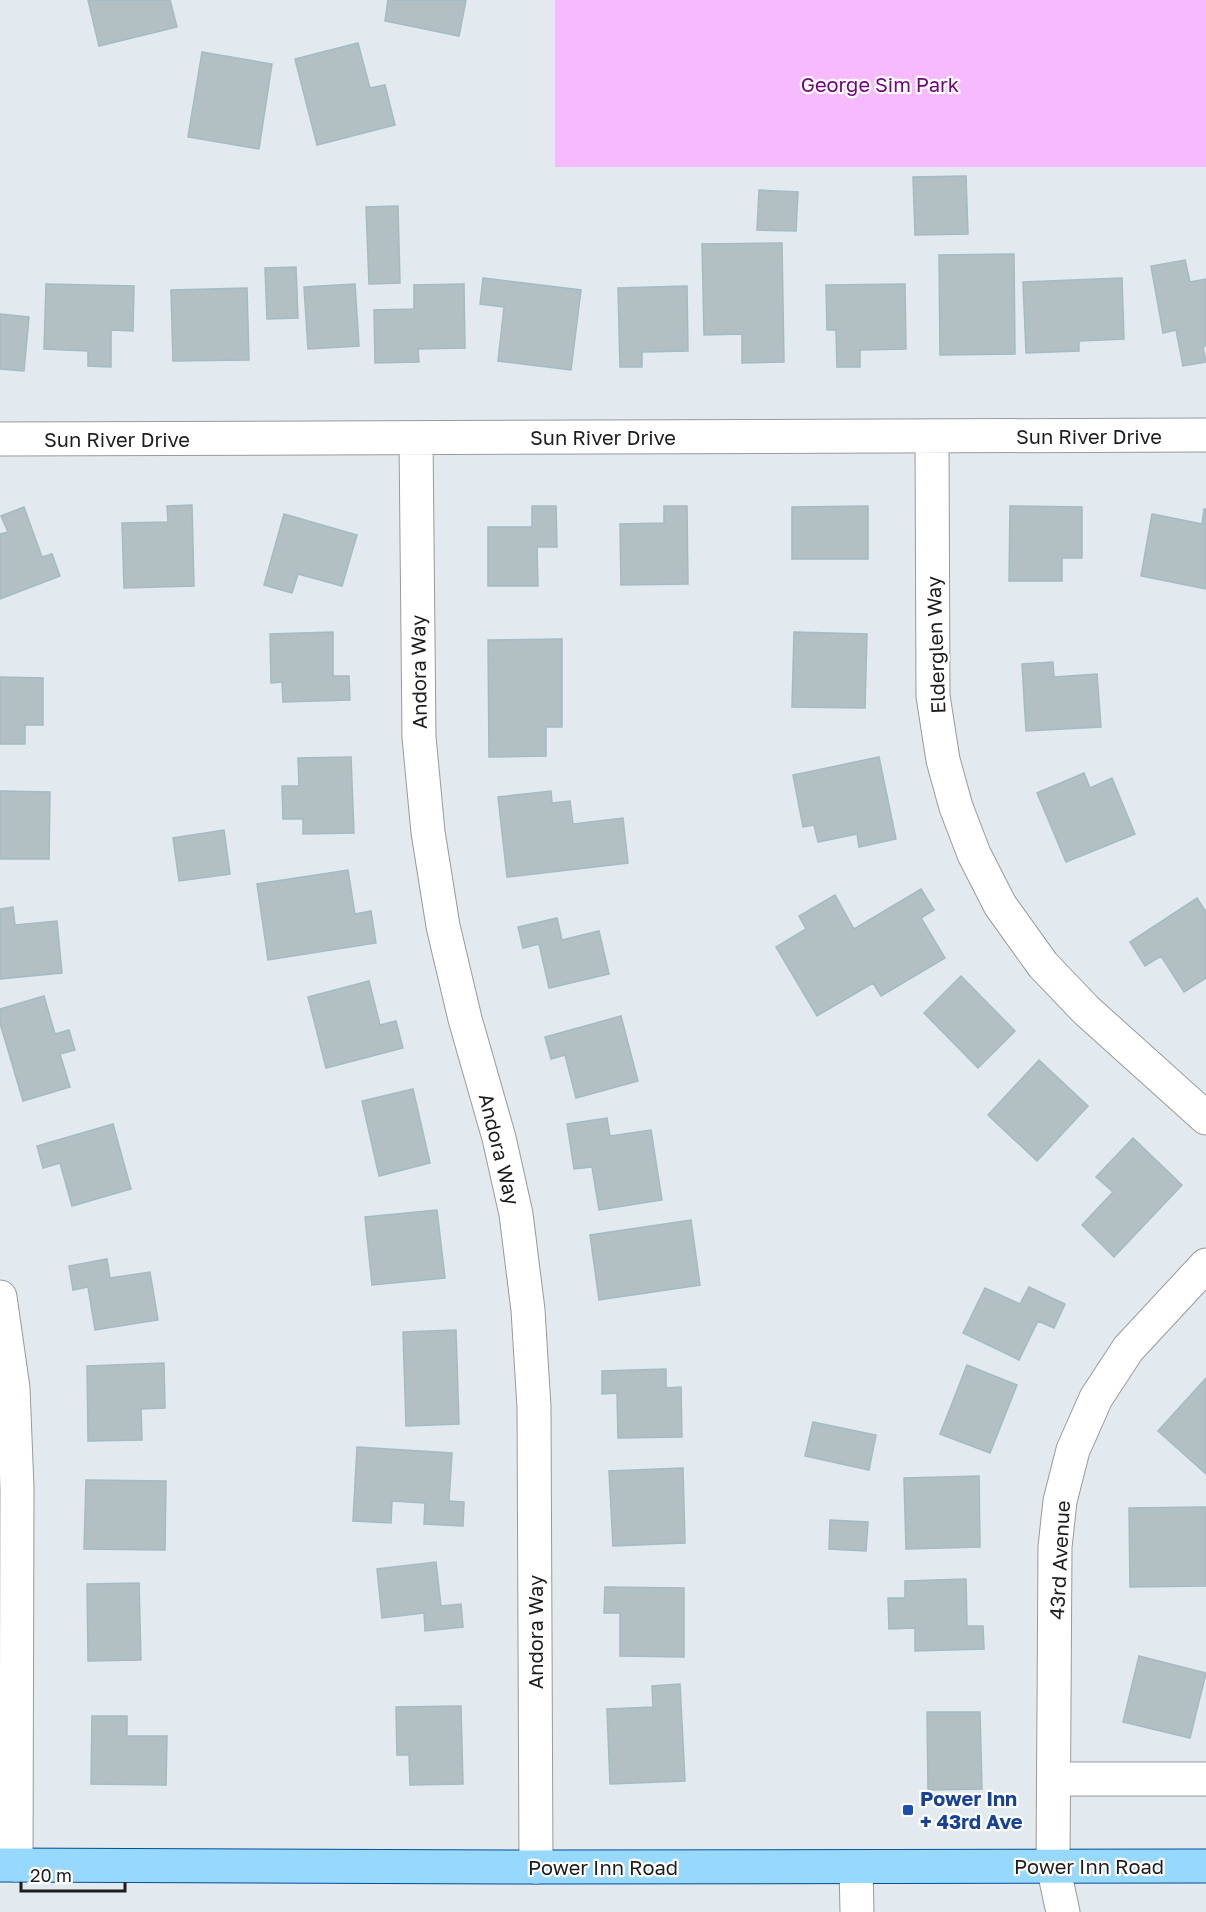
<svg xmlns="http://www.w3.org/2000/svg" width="1206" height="1912" font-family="'Golos Text',sans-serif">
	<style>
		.park { fill: #f7b9ff }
		.building { fill: #b2c0c4; stroke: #a3bbc3; stroke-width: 1.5 }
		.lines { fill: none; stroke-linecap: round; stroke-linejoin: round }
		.minor-casing { stroke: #9a9a9a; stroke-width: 35 }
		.major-casing { stroke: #004f96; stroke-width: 35 }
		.minor { stroke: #fff; stroke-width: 33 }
		.major { stroke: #97d8ff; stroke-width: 33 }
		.transit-dot { fill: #1a4fb4; stroke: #fff; stroke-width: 2 }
		.labels { text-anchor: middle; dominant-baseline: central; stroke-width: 4.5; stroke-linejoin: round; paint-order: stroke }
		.park-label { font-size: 20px; fill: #770086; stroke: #fff }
		.street-label { font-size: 20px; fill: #1d1d1d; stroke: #fff }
		.transit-label { font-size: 20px; font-weight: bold; fill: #164399; stroke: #fff; text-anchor: start }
	</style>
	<rect width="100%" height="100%" fill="#e2e9ef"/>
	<path class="park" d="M555,0H1206V167H555Z"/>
	<path class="building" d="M88,0H170L177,27L99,46Z
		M388,0H466L459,36L385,21Z
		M358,43L370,88L385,85L395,125L317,145L295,59Z
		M202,52L272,64L259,149L188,137Z
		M966,176L968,234L915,235L913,177Z
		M759,190L798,192L796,231L757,230Z
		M398,206L400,283L369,284L366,207Z
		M782,243L784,362L742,363V334L704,335L702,244Z
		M1014,254L1015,354L940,355L939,255Z
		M1185,260L1190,282L1206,279V346L1203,347L1206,362L1183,366L1176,330L1163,333L1151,266Z
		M296,267L298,318L267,319L265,268Z
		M483,278L581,290L571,370L498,361L504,307L480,304Z
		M1122,278L1124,339L1079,341V351L1026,353L1023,282Z
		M46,284L134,286L133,331L111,330V367L88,366V351L44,349Z
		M355,284L359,346L308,349L304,287Z
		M464,284L465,348L418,349L419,362L375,363L374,310L414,309V285Z
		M905,284L906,349L860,350V367H837L836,330H827L826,285Z
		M687,286L688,351L642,352V367H620L618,288Z
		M247,288L249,360L173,361L171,290Z
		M0,314L29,317L24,371L0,369Z
		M192,505L194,586L124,588L122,523L168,522L167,506Z
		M532,506H556L557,547H537L538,586H488V527H532Z
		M664,506H687L688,584L621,585L620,524L664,523Z
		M868,506V559H792V507Z
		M1010,506L1082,507V558H1062V581H1009Z
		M24,507L42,557L52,554L60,576L0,599V534L8,532L1,516Z
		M1204,509H1206V589L1141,576L1152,514L1202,524Z
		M284,514L357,535L342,586L298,574L292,593L264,585Z
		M333,632V676H349L350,700L283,702L282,682L271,683L270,634Z
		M794,632L867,634L865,708L792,707Z
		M562,639V727H546V756L489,757L488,640Z
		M1053,662L1054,677L1097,674L1101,727L1026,731L1022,664Z
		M0,677L43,678V725H25V744H0Z
		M351,757L354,833L303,834V819H283L282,786H299L298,758Z
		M879,757L896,839L859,847L857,834L818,842L814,825L803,827L793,775Z
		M1084,773L1090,788L1112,778L1135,834L1066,862L1037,793Z
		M0,791L50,792L49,859H0Z
		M551,791L552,803L570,801L573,824L623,818L628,863L507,877L498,797Z
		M224,830L230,874L179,881L173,838Z
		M348,870L355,914L371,911L376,943L268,960L257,884Z
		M921,889L934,910L921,918L945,958L881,996L873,983L817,1016L776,947L806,929L799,916L835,895L854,929Z
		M1197,898L1206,912V978L1184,992L1161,956L1145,966L1130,942Z
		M13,907L15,925L57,921L62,973L0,979V909Z
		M557,918L562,940L599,931L609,974L549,988L539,944L523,948L518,927Z
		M961,976L1015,1031L978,1068L924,1013Z
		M369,981L380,1025L396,1021L403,1048L326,1068L308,997Z
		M44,996L55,1034L69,1030L75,1050L60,1054L70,1087L23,1101L0,1023V1009Z
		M621,1016L638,1081L576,1098L565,1055L551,1059L545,1037Z
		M1039,1060L1088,1106L1037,1161L988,1115Z
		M413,1089L430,1163L379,1176L362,1101Z
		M607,1118L610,1136L651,1130L662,1200L599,1210L592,1167L574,1169L567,1124Z
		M113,1124L131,1189L72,1206L60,1163L43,1168L37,1146Z
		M1133,1138L1182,1185L1114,1257L1082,1225L1113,1192L1096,1177Z
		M437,1210L445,1278L372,1285L365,1217Z
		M691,1220L700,1285L599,1300L590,1235Z
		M107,1259L110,1278L150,1272L158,1320L95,1330L88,1287L73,1290L69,1266Z
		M1029,1287L1065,1304L1054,1328L1038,1321L1019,1360L963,1333L985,1288L1020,1304Z
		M456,1330L459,1424L406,1426L403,1332Z
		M164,1363L165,1408L141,1409L142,1440L88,1441L87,1366Z
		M967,1365L1017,1385L990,1453L940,1434Z
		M666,1369V1388L681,1387L682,1437L618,1438L617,1393L602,1394V1371Z
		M1206,1378V1474L1158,1431Z
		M813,1422L876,1435L869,1470L805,1456Z
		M357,1447L452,1453L449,1501L464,1502L463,1526L424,1524L425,1503L392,1501L391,1523L353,1521Z
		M683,1468L685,1543L613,1546L609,1471Z
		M979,1476L980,1547L906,1549L904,1478Z
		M86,1480L166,1481L165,1550L84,1549Z
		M1206,1507V1586L1130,1587L1129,1508Z
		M830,1520L868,1522L866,1551L829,1549Z
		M436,1562L441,1606L461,1604L463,1627L425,1631L424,1613L382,1618L377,1569Z
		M966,1579L967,1626H983L984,1649L915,1651V1628L889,1629L888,1598H905V1581Z
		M139,1583L141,1660L88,1661L87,1584Z
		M605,1587L684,1588V1657L620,1656V1613H604Z
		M1139,1656L1206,1673L1190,1738L1123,1722Z
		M680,1684L685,1781L610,1784L607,1709L653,1707L652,1686Z
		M461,1706L463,1784L410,1785L409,1755H397L396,1707Z
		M927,1712H980L982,1789L928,1790Z
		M92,1716H127V1736H167L166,1785L91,1784Z"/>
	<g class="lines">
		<defs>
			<path id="minor" d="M932,436L933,696L943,760L956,807L974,854L1000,905L1043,965L1086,1010L1206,1118
				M416,438L419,737L428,832L443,926L465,1019L499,1138L516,1214L528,1310L534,1407L536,1867
				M0,439L1206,435
				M0,1297L13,1388L17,1488L16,1865
				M1054,1779H1206
				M856,1867L857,1912
				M1063,1912L1053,1866L1055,1547L1060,1501L1073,1450L1096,1398L1128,1349L1206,1265"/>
			<path id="major" d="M0,1865L536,1867L1206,1866"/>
		</defs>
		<use href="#minor" class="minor-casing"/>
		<use href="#major" class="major-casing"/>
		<use href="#minor" class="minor"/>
		<use href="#major" class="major"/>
	</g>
	<rect class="transit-dot" x="902" y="1804" width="12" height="12" rx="3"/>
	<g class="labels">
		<g class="park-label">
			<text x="880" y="84">George Sim Park</text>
		</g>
		<g class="street-label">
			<text x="1089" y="436">Sun River Drive</text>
			<text x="603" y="437">Sun River Drive</text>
			<text x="117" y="439">Sun River Drive</text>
			<text transform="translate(935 645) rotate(-92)">Elderglen Way</text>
			<text transform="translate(418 672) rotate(-91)">Andora Way</text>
			<text transform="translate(500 1149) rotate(76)">Andora Way</text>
			<text transform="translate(1059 1560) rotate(-87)">43rd Avenue</text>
			<text transform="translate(535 1632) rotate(-90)">Andora Way</text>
			<text x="1089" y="1866">Power Inn Road</text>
			<text x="603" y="1867">Power Inn Road</text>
		</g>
		<g class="transit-label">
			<text x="920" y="1798">Power Inn<tspan x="920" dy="23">+ 43rd Ave</tspan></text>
		</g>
	</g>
	<path d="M21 1882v9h104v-9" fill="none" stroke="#1d1d1d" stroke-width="3"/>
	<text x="30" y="1882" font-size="18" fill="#1d1d1d" stroke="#ffffff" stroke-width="4.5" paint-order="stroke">20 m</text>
</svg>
